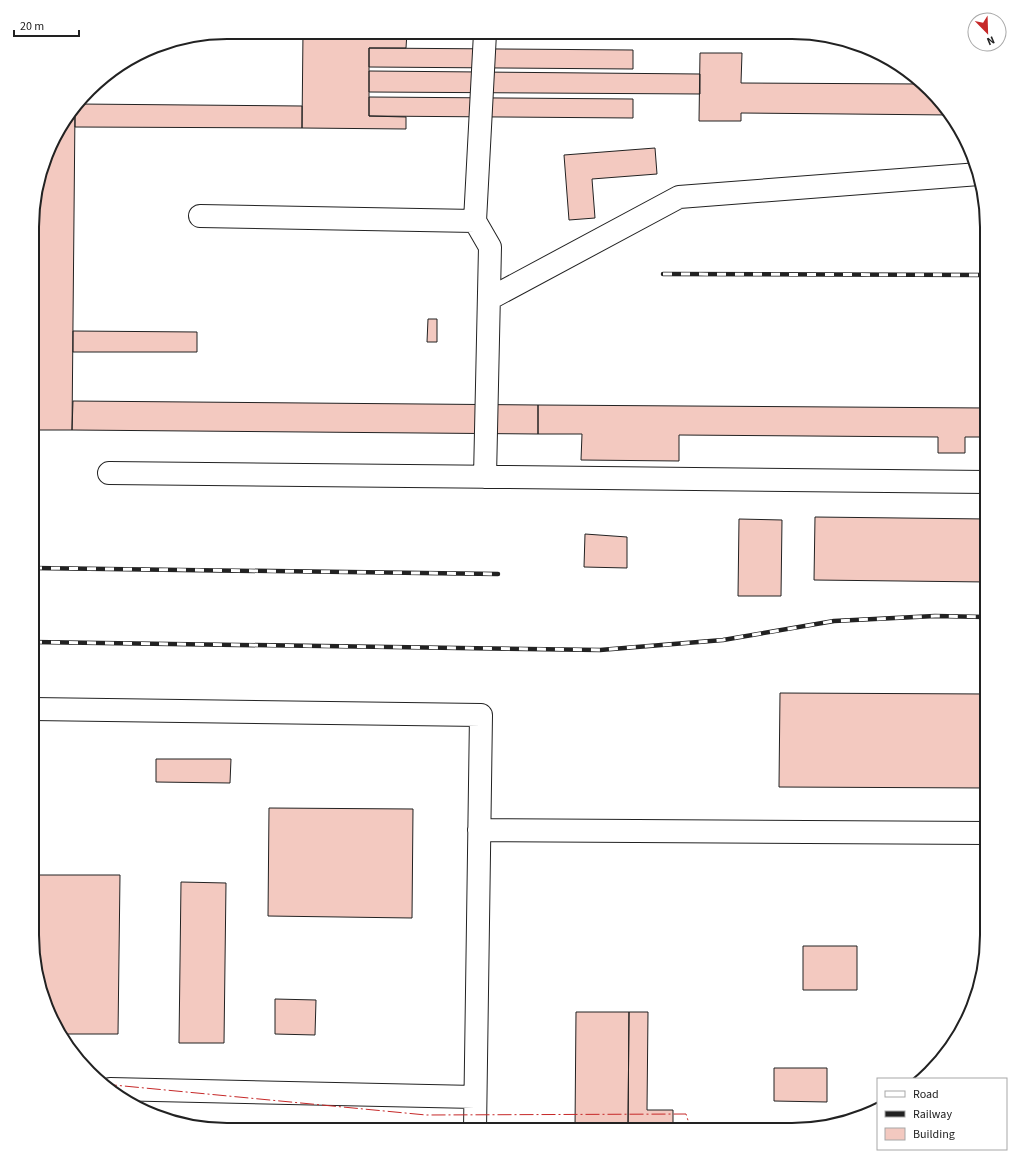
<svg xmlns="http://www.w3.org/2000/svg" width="1019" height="1162" font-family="'Source Sans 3',sans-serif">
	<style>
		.building { fill: #f3c9c0; stroke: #222 }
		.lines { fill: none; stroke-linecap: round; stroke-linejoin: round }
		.minor-casing { stroke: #222; stroke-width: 24 }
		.minor { stroke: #fff; stroke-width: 22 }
		.rail-casing { stroke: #222; stroke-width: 4.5 }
		.rail { stroke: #fff; stroke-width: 3; stroke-dasharray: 9; stroke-linecap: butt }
		.power { stroke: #c62828; stroke-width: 1; stroke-dasharray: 14 3 2 3; stroke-linecap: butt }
		.rim { fill: none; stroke: #222; stroke-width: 2 }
	</style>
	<rect width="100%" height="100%" fill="#fff"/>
	<path class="building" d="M303,32H407L406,48H369V116L406,117V129L302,128Z
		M369,48L633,50V69L369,67Z
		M700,53H742L741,83L923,84L930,89L951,115L741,113V121H699Z
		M369,71L700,74V94L369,92Z
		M369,97L633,99V118L369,116Z
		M79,104L302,106V128L75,127V109Z
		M75,109L72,430H33L34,201L58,130Z
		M655,148L657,174L592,179L595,218L569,220L564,155Z
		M428,319H437V342H427Z
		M73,331L197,332V352H73Z
		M73,401L538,405V434L72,430Z
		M538,405L987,408V437H965V453H938V437L679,435V461L581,460L582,434H538Z
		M815,517L987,519V582L814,580Z
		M739,519L782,520L781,596H738Z
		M585,534L627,537V568L584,567Z
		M780,693L987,694V788L779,787Z
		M156,759H231L230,783L156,782Z
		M269,808L413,809L412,918L268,916Z
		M33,875H120L118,1034H60L42,997L32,947Z
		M181,882L226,883L224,1043H179Z
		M803,946H857V990H803Z
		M275,999L316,1000L315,1035L275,1034Z
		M576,1012H629L628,1128H575Z
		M629,1012H648L647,1110H673V1128H628Z
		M774,1068H827V1102L774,1101Z"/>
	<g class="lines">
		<defs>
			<path id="minor" d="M200,216L475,221
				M489,299L679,197L979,174
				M109,473L987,482
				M485,477L490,247L475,221L485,33
				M33,709L481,715L475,1130
				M479,830L987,833
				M110,1089L475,1097"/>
		</defs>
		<use href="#minor" class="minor-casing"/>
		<use href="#minor" class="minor"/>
		<defs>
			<path id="rail" d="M663,274L987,275
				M33,568L498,574
				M33,642L600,650L723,640L834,621L935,616L987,617"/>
		</defs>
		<use href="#rail" class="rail-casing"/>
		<use href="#rail" class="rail"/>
		<path class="power" d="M103,1084L426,1115L686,1114L691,1130"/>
	</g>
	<path d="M0 0H1019V1162H0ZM227 39H792A188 188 0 0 1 980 227V935A188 188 0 0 1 792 1123H227A188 188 0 0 1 39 935V227A188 188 0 0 1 227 39Z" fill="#fff" fill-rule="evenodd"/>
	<path class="rim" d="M227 39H792A188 188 0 0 1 980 227V935A188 188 0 0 1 792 1123H227A188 188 0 0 1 39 935V227A188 188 0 0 1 227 39Z"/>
	<rect x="877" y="1078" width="130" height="72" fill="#ffffff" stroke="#a7a7a7"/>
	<rect x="885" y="1091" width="20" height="6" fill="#ffffff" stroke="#a7a7a7"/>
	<text x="913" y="1098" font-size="12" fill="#222222">Road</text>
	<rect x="885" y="1111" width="20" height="6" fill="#222222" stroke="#a7a7a7"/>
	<text x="913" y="1118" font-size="12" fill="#222222">Railway</text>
	<rect x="885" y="1128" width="20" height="12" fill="#f3c9c0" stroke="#a7a7a7"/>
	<text x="913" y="1138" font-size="12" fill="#222222">Building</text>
	<g transform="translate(987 32) rotate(157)"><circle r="19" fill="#ffffff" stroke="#a7a7a7"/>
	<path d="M0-3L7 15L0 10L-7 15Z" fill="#c62828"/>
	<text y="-6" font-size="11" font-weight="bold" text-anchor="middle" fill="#222222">N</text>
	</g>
	<path d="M14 30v6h65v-6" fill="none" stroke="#222222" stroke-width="2"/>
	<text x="20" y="30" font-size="12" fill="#222222" stroke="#ffffff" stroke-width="3" paint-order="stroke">20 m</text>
</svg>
